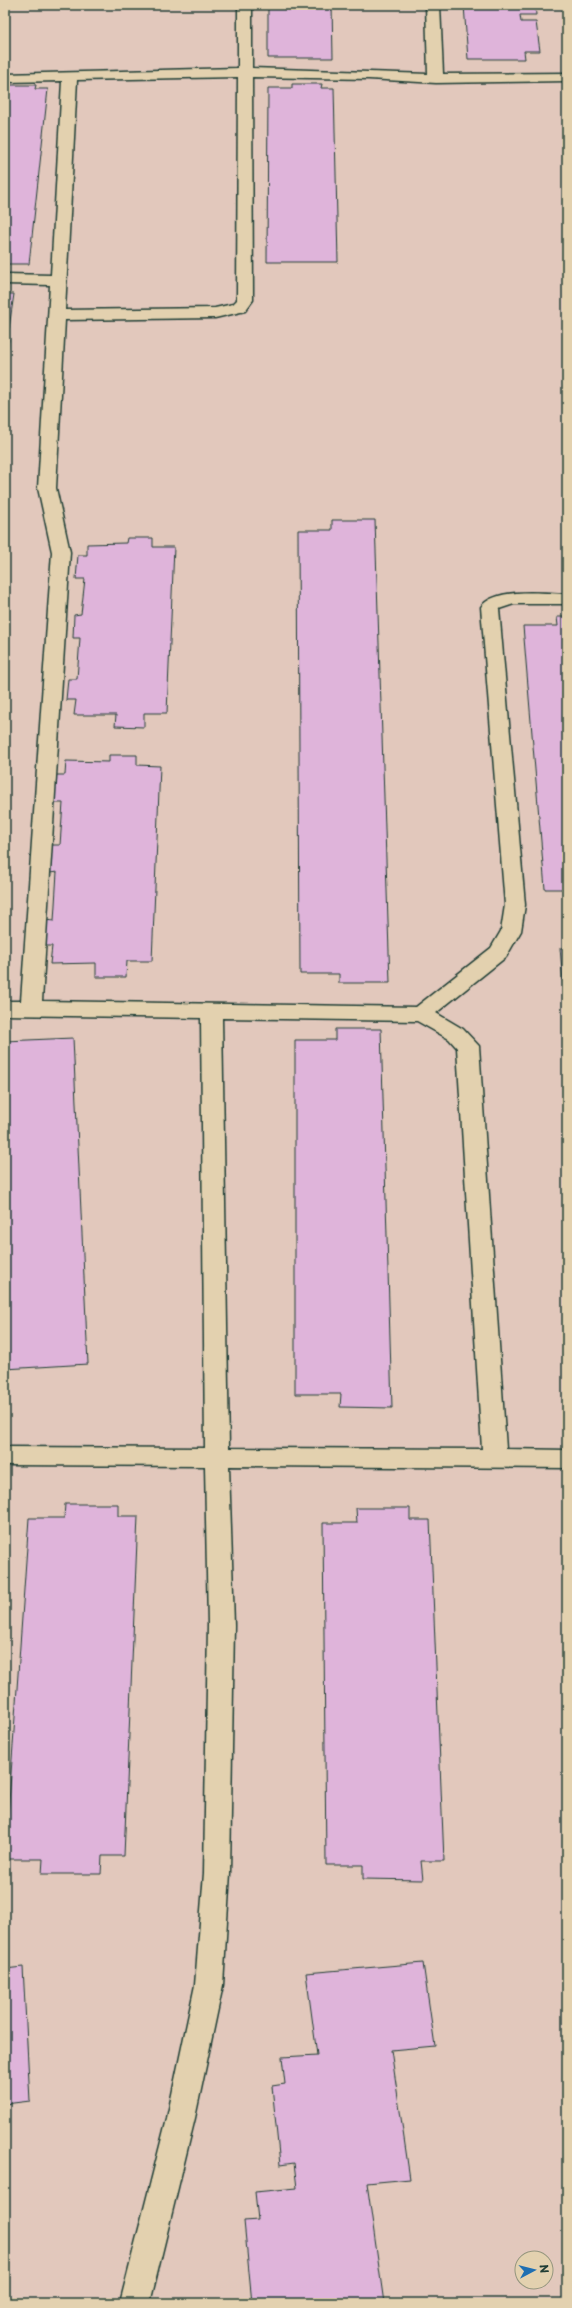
<svg xmlns="http://www.w3.org/2000/svg" width="572" height="2308" font-family="'Playpen Sans',sans-serif">
	<style>
		.building { fill: #dfb4da; stroke: #1f3d34 }
		.lines { fill: none; stroke-linecap: round; stroke-linejoin: round }
		.minor-casing { stroke: #1f3d34; stroke-width: 3 }
		.minor { fill: #e3d1af; fill-rule: evenodd }
	</style>
	<rect width="100%" height="100%" fill="#e2c8bc"/>
	<filter id="ink" filterUnits="userSpaceOnUse"><feTurbulence type="fractalNoise" baseFrequency=".025" numOctaves="2"/><feDisplacementMap in="SourceGraphic" scale="8" xChannelSelector="R" yChannelSelector="G"/><feConvolveMatrix kernelMatrix="1 2 1 2 8 2 1 2 1" color-interpolation-filters="sRGB"/></filter>
	<g filter="url(#ink)">
		<path class="building" d="M268,5H332L333,58H268Z
			M464,5H535L536,15H520L521,22H536L540,51H524L525,59H468Z
			M292,84H322L321,88H334L338,262H267L268,88H292Z
			M7,85H36L35,89H48L29,264H5V89Z
			M5,294H14L9,328H5Z
			M5,339H9L5,368Z
			M332,520H375L390,983H339V974H300L298,530H332Z
			M127,538H153V547H174L167,713H144V727L115,726L116,715H74L76,700H66L68,679H77L80,638H73L74,615L81,614L85,579H76L78,555H87V544L126,543Z
			M557,617H567V889H545L523,626H558Z
			M109,755H137V765L160,766L152,961H127L126,977H96V963L50,964L52,946H43L45,920L54,921L57,872L50,873L52,845H60L63,803H54L56,775H65L66,761L109,762Z
			M560,948H567V1025Z
			M335,1029H381L392,1408L340,1407L341,1394H295V1040H335Z
			M73,1038L88,1364L5,1369V1041Z
			M65,1504H118V1516H138L124,1856H102L101,1874H42L43,1859H5L29,1518H64Z
			M356,1508H410V1520H430L444,1861H421L423,1880L363,1879V1865H326L323,1523H357Z
			M423,1963L435,2046L391,2050L410,2179L367,2183L384,2303H252L244,2221L258,2220L255,2192L297,2188L294,2163L280,2165L272,2086L285,2084L282,2057L317,2055L306,1973Z
			M23,1967L30,2101L5,2104V1969Z"/>
		<g class="lines">
			<defs>
				<path id="minor" d="M238,5H252V68L428,74L426,5H440L443,74L567,73V81L436,83L369,79L252,77L253,300L245,311L215,318L65,320L56,488L70,552L42,1001L416,1007L491,948L501,931L505,905L481,607C495,587 545,593 567,594V604H514L499,609L525,905L521,931L506,957L436,1013L463,1029L479,1046L506,1449L567,1450V1468L229,1466L234,1625L230,1873L223,1985L195,2118L150,2303H120L167,2118L195,1985L204,1873L208,1625L205,1466L5,1465V1447L205,1448L201,1018L5,1015V1001H21L52,552L38,488L50,285L5,284V274L51,275L62,81L5,82V74L238,68ZM238,77L237,300L233,304L215,308L65,310L77,80ZM222,1018L417,1021L449,1039L457,1048L482,1449L229,1448Z"/>
			</defs>
			<use href="#minor" class="minor-casing"/>
			<use href="#minor" class="minor"/>
		</g>
	</g>
	<rect width="572" height="2308" fill="none" stroke="#e3d1af" stroke-width="20"/>
	<rect x="10" y="10" width="552" height="2288" fill="none" stroke="#1f3d34" stroke-width="1.5" filter="url(#ink)"/>
	<g transform="translate(534 2270) rotate(83)"><circle r="19" fill="#e3d1af" stroke="#95967e"/>
	<path d="M0-3L7 15L0 10L-7 15Z" fill="#1f6fb2"/>
	<text y="-6" font-size="11" font-weight="bold" text-anchor="middle" fill="#1f3d34">N</text>
	</g>
</svg>
